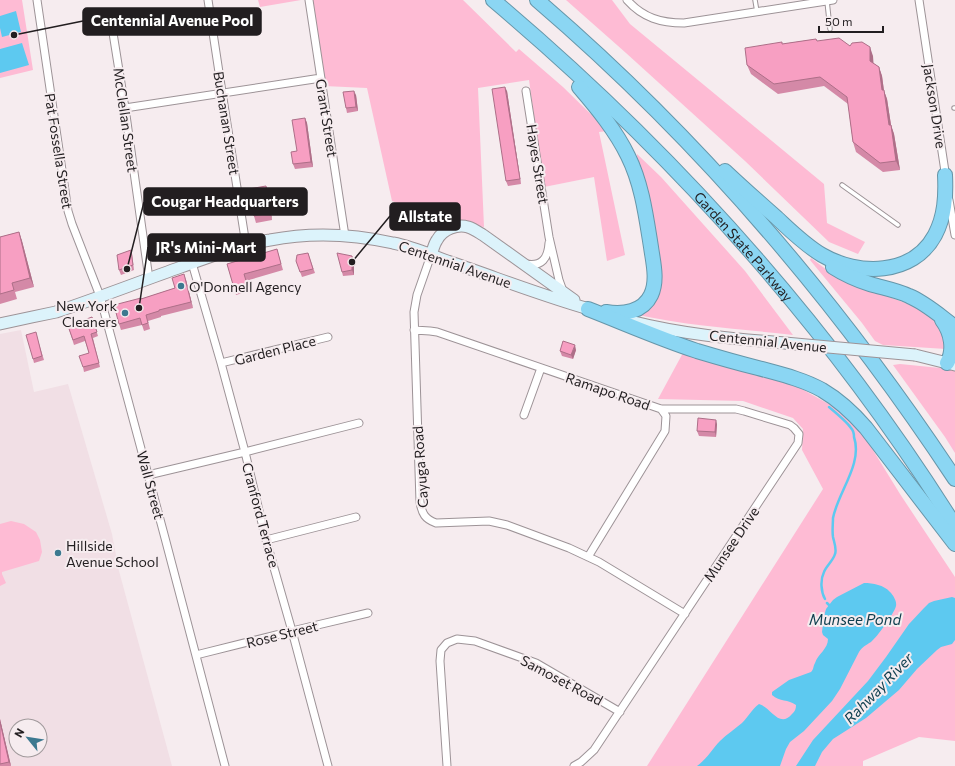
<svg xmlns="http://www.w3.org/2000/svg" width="955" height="766" font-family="Commissioner,sans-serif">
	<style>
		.built { fill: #f1dfe5; fill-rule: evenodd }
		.green { fill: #febbd4 }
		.water { fill: #5dc9f0 }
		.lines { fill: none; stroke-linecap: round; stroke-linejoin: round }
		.stream { stroke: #5dc9f0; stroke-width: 2.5 }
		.lane-casing { stroke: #9d9397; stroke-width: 5.5 }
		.street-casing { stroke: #9d9397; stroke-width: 9 }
		.secondary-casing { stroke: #9d9397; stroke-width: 13 }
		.highway-casing { stroke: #6696a9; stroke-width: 16 }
		.lane { stroke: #fff; stroke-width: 3.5 }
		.street { stroke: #fff; stroke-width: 7 }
		.secondary { stroke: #dcf3fb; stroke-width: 11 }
		.highway { stroke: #8bd6f3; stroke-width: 14 }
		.secondary-bridge-casing { stroke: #9d9397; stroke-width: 13; stroke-linecap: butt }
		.secondary-bridge { stroke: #dcf3fb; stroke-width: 11 }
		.wall { fill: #d489a7 }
		.shaded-wall { fill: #ad6f88 }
		.building { fill: #f79fc2; stroke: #ad6f88 }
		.poi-dot { fill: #3c7990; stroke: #f6ecef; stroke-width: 1.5 }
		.labels { text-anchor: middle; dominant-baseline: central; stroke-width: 4; stroke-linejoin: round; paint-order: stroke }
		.street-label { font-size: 14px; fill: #221e20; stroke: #f6ecef }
		.poi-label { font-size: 14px; fill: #221e20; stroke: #f6ecef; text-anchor: start }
		.water-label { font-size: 15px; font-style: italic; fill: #104050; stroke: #f6ecef }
		.leader { fill: none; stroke: #221e20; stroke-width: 1.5 }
		.callout-dot { fill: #221e20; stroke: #f6ecef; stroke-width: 1.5 }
		.callout { fill: #221e20; stroke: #221e20; stroke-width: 1.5 }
		.callout-label { font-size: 15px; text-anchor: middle; font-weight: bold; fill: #fff }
	</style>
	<rect width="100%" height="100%" fill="#f6ecef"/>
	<path class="built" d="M21,330L34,392L68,384L112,534L119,571L172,766H0V334ZM16,726H40V750H16Z"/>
	<path class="green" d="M0,0H22L33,70L0,78Z
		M258,0H301L260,7Z
		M310,0H463L516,52L519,49L563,87L608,131L599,132L625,255L607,261L594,177L544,187L529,80L478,88L484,227L451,222L392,201L367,88L324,86Z
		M566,0H612L630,24L824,184L827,223L865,242L858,254L829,242L745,161L626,53Z
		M637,154L661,177L745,271L793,335C742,329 689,326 638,315L654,298L637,167Z
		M811,258L827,270L843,280L919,308L936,320L943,330L946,349L883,345L875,341L862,323L810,260Z
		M684,351L800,388L834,407L860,429L900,494L955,577V741L919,737L863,761V766H647L823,489L802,450L803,429L793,418L743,401L658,399Z
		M900,364L940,368L955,371V453L945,437L893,365Z
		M11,521L24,524L36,532L40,540L42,552L39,561L2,572V574L6,583L0,586V524Z"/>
	<path class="water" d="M16,11L21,32L2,37L0,28V16Z
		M22,43L29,65L0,73V49Z
		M864,583C873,583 884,585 890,592C893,595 897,601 896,606C894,614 877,637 871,642C866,645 862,647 859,652L840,689L832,701L804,731L790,742L786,749L780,766H697C707,759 712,749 720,741C727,734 735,729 742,723C748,717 752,709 759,704C771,707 779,729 792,714C795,711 796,709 796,705C788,699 780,702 772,695V692L789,680L811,672C814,669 813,666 815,663C818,654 828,649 828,639L823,635L822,632L824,616L826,609L829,605L833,600L837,597Z
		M952,597L955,598V640L952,644L941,647L937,650L917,669L899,690L866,718L833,739L822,752L815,766H796L813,740L868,681L886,657L909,624L924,608L929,603L934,601Z"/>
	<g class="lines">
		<path class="stream" d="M825,599C821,592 820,580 824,572C826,566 833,561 835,554C837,549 834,542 833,537C832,531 833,524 833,518C838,492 863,464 854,437C854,434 853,430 851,428C847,422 835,412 829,407
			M827,603L829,605"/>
		<defs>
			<path id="lane" d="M755,0L757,12
				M827,1L830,29
				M954,108H955
				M842,185L898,225"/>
			<path id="street" d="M37,0L68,211L72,224L100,296L165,538L225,766
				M208,0L222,92L246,245
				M309,0L345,236
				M627,0C643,18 661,23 684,23L833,0
				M919,0L946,178
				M113,33L125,108L149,279
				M526,91L549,237L559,280L563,291
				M125,108L321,78
				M949,200L955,235
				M431,255L417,295L414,312L420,502C422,514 425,519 436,523L489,521L507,525L569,548L599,562L685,614
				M192,263L221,363L245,452L266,540L292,631L328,766
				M526,264C542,267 548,258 549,243
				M414,330L430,331L437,332L661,409H736L744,411L790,425L794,428L799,434L798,443L594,750L581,762L574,766
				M221,363L328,337
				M524,415L541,368
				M148,475L245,452L359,423
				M266,540L356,517
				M588,557L665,431L666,416L661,409
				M196,655L292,631L368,613
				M447,766L440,661L441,650L447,643L457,639L475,641L536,663L620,712"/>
			<path id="secondary" d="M431,255C433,250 434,244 437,240C443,229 457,224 468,227C474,229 478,232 483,235L574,300
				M630,321C681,334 733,339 785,343
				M0,324L32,317L56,312C98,298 139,282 181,267C210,257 239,245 270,240C311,232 353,234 393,243C414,247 433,256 453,263C500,279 548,298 596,311
				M915,355L955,365"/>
			<g id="highway">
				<path id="s1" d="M493,0C672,151 831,328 955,526"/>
				<path d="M537,0C698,138 838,302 955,479"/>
				<path d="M579,87C597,108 616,131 628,156C642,184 646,216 651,247C653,262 658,280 651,295C643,312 623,315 606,312"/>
				<path d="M725,171C742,187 760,203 777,218C791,231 805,245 822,255C858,276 913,276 935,235C945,216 946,196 945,175"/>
				<path d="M833,267C844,274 857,280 870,284C883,288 896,290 909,296C926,303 940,316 955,327"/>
				<path d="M588,309C624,323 660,339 697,351C717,357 738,363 758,368C780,374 802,379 822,390C839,400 853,413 866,428L955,544"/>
				<path d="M942,320C951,332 955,350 947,363"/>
			</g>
		</defs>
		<use href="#lane" class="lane-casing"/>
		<use href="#street" class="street-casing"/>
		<use href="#secondary" class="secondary-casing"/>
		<use href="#highway" class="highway-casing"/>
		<use href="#lane" class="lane"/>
		<use href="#street" class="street"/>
		<use href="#secondary" class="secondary"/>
		<use href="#highway" class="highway"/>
		<defs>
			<path id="secondary-bridge" d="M785,343L915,355"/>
		</defs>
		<use href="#secondary-bridge" class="secondary-bridge-casing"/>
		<use href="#secondary-bridge" class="secondary-bridge"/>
	</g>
	<path class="wall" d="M816,39L817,41L850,46L873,56V63L879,67L882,76L884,91L887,99L891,125L894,134L900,170L883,172L856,152L853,142L848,104L824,86L778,94L751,74L747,65L782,42V44Z
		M507,91L521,184L508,186L506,181Z
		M356,95L358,111L347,113L346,108Z
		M305,118L307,123L313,167L295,169L293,164L297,151Z
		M266,186L268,193L272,220L256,223L254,216Z
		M19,232L22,241L34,287L15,292L17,299L0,304V237Z
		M277,249L283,270L246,281L249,291L236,295L227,264Z
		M131,250L132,254L134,270L121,275L119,270Z
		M308,253L315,273L302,277L296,261Z
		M354,260V275L343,276L342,272Z
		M186,280L193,308L161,316V317L148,321L150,329L144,331L142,325L121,330L119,324L141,299L175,288Z
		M92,317L98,336L93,338L100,367L84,372L83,367L89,353L85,341L74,345L68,326Z
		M37,337L44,360L34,363L33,359Z
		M576,350L573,359L562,356L560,351Z
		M717,424L716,437L699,436L697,431Z
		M0,719L11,766H0Z"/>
	<path class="shaded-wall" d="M870,47L873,56L874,70L870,61Z
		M879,67L882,76L884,91L887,99L891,125L894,134L900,170L896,161L882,90Z
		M505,87L507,91L521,184L520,179Z
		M354,91L356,95L358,111L356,107Z
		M305,118L307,123L313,167L311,162Z
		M266,186L268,193L272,220L270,213Z
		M19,232L22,241L34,287L30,278Z
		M352,256L354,260V275L352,270Z
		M184,274L186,280L193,308L191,302Z
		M575,345L576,350L573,359L571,355Z
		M716,420L717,424L716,437L715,432Z
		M0,719L11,766L9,762L0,722Z"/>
	<path class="building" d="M839,38L850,46L852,43L862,42L870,47V61L879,67L882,90H884L889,125H891L896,161L880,163L853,142L847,97L820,77L774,84L747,65L745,48L782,42V44L816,39L817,41Z
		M505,87L520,179L506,181L492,89Z
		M354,91L356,107L346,108L343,92Z
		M305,118L311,162L293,164L291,152L297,151L292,120Z
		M266,186L270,213L254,216L249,189Z
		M19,232L30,278L12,283L14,290L0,294V237Z
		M277,249L281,264L244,274L247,284L234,288L227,264Z
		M131,250L133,265L119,270L117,255Z
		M308,253L313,269L300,272L296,261L297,255Z
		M337,253L352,256V270L342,272Z
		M184,274L191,302L159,310V311L146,315L148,323L142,325L140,318L119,324L114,305L141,298V299L175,288L172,278Z
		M92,317L97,332L91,334L99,363L83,367L79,356L89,353L84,336L73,340L68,326Z
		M36,332L42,356L33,359L26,335Z
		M563,341L575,345L571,355L560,351Z
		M698,418L716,420L715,432L697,431Z
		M0,722L9,762L0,764Z"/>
	<g class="poi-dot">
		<circle cx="181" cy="286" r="4"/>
		<circle cx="125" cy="313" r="4"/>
		<circle cx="58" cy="553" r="4"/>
	</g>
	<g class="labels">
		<g class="street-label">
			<text transform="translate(935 106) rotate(81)">Jackson Drive</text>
			<text transform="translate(327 118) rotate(81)">Grant Street</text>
			<text transform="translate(126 120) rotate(82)">McClellan Street</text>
			<text transform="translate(227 123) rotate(81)">Buchanan Street</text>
			<text transform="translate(59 151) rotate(81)">Pat Fossella Street</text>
			<text transform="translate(538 164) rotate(81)">Hayes Street</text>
			<text stroke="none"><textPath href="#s1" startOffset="352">Garden State Parkway</textPath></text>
			<text transform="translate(455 264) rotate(19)">Centennial Avenue</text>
			<text transform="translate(768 341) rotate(6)">Centennial Avenue</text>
			<text transform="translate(275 350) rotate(-14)">Garden Place</text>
			<text transform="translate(608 391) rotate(19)">Ramapo Road</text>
			<text transform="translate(420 467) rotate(-94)">Cayuga Road</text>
			<text transform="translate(151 485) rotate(75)">Wall Street</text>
			<text transform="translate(261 515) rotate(75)">Cranford Terrace</text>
			<text transform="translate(731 544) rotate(-56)">Munsee Drive</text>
			<text transform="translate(282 634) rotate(-14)">Rose Street</text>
			<text transform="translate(562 680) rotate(28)">Samoset Road</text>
		</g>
		<g class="poi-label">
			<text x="189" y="286">O'Donnell Agency</text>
			<text x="117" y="305" text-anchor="end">New York<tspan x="117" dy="16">Cleaners</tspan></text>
			<text x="66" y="545">Hillside<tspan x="66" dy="16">Avenue School</tspan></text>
		</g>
		<g class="water-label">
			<text x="855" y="619">Munsee Pond</text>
			<text transform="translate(878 688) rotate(-46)">Rahway River</text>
		</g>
	</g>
	<path class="leader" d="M14 35L83 21M127 269L144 202M352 262L390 216M139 308L148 247"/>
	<g class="callout-dot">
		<circle cx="14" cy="35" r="4"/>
		<circle cx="127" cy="269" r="4"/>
		<circle cx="352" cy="262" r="4"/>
		<circle cx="139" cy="308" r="4"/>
	</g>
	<g class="callout">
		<rect x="83" y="8" width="178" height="27" rx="4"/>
		<rect x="144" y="188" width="163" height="27" rx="4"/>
		<rect x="390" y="203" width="70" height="27" rx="4"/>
		<rect x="148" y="234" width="117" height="27" rx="4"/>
	</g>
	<g class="callout-label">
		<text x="172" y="26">Centennial Avenue Pool</text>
		<text x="225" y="207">Cougar Headquarters</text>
		<text x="425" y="222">Allstate</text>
		<text x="206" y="253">JR's Mini-Mart</text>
	</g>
	<g transform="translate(28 738) rotate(300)"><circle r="19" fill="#f6ecef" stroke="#a19a9c"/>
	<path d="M0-3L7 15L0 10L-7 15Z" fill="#3c7990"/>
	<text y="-6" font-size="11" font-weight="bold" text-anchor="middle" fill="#221e20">N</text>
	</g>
	<path d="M819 26v6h64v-6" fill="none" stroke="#221e20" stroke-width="2"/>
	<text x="825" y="26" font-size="12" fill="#221e20" stroke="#f6ecef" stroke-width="3" paint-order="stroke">50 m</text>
</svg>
